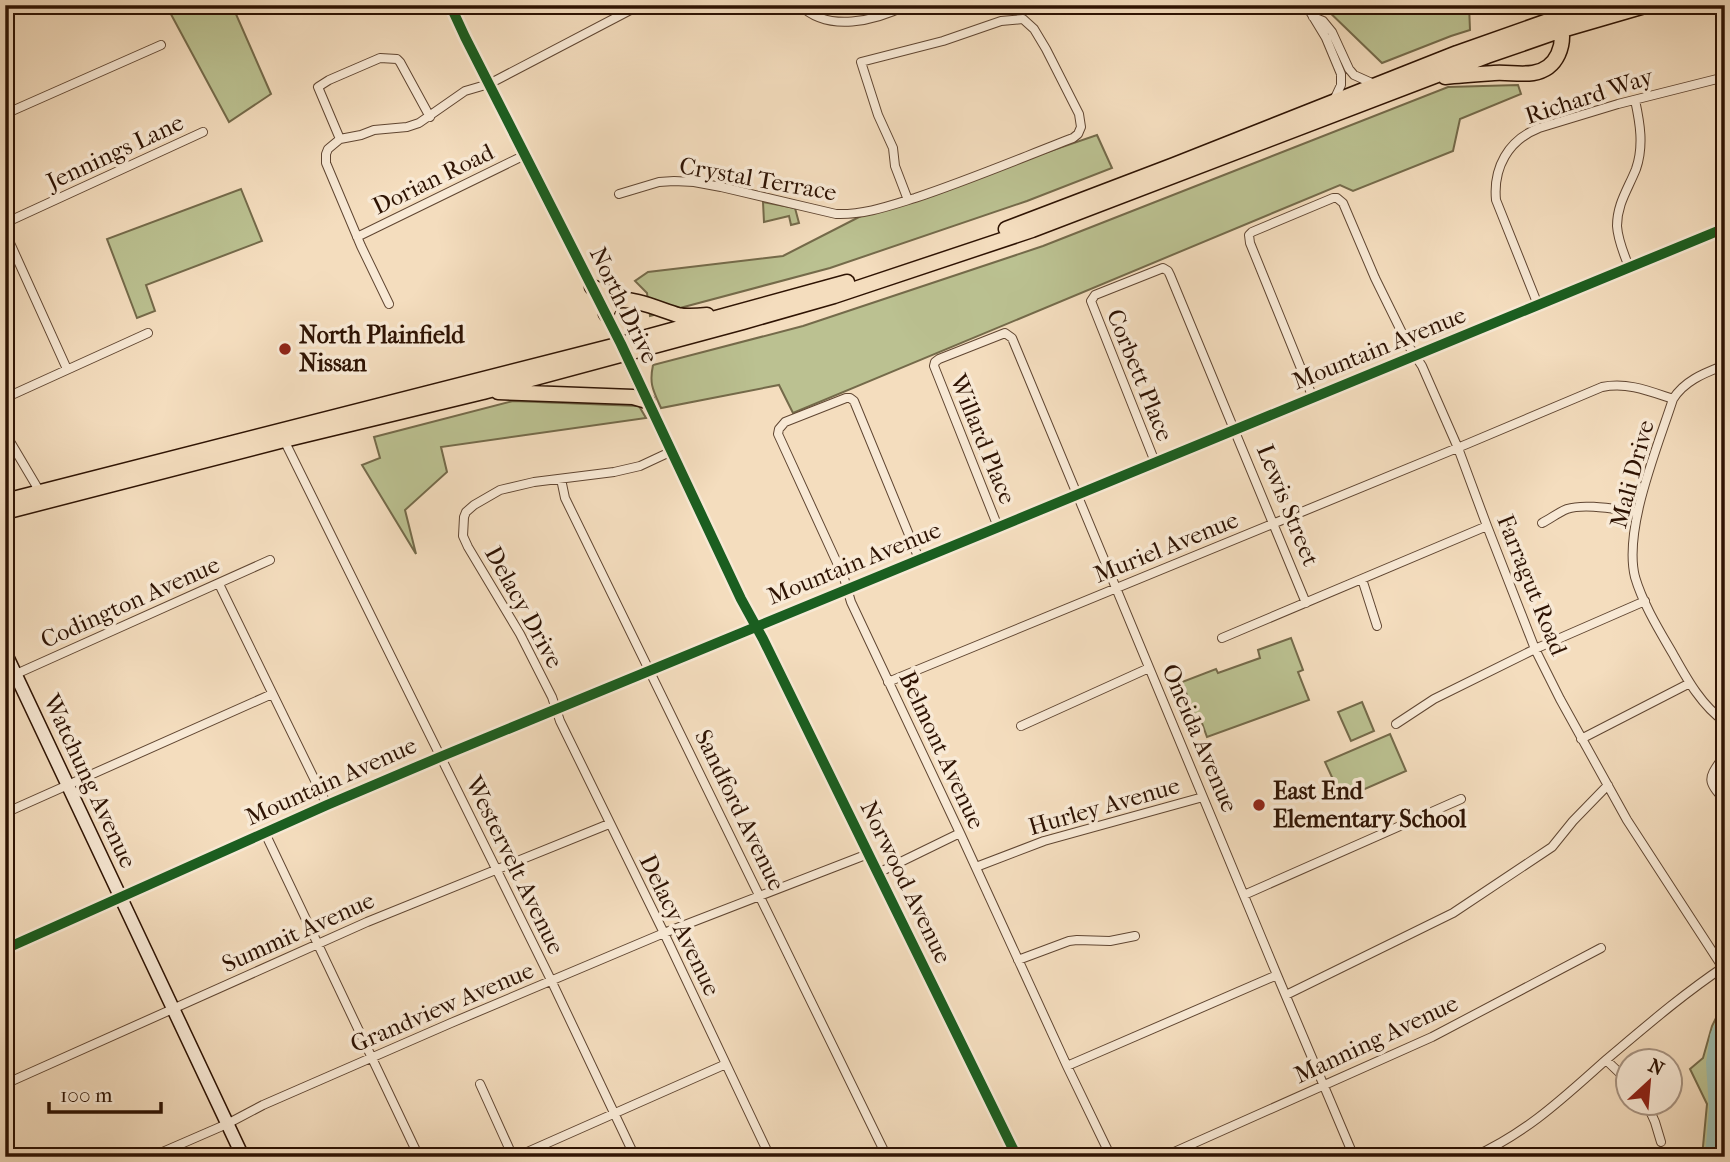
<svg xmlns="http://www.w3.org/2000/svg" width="1730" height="1162" font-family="'IM FELL French Canon',serif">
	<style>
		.green { fill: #bbc191; stroke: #746a4a; stroke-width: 2 }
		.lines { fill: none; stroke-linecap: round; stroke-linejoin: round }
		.river { stroke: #9cbcae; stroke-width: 14 }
		.minor-casing { stroke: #604632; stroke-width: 10 }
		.tertiary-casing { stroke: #604632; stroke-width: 13 }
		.secondary-casing { stroke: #2e1303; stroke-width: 15 }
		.trunk-casing { stroke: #2e1303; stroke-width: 17 }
		.minor { stroke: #f8e9d5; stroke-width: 8 }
		.tertiary { stroke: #f8e9d5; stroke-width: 10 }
		.secondary { stroke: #f8e9d5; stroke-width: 12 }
		.trunk { stroke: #f4ddbe; stroke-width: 14 }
		.cycleway-casing { stroke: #f8e9d5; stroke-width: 15 }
		.cycleway { stroke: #1b5e20; stroke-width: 10 }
		.poi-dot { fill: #8f2418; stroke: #f8e9d5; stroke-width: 2.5 }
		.labels { text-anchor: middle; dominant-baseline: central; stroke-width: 7; stroke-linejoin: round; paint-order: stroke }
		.street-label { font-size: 24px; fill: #2e1303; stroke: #f8e9d5 }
		.poi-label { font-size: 24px; font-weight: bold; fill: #2e1303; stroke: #f8e9d5; text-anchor: start }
	</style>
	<rect width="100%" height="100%" fill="#f4ddbe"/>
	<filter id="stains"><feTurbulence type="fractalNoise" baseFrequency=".00286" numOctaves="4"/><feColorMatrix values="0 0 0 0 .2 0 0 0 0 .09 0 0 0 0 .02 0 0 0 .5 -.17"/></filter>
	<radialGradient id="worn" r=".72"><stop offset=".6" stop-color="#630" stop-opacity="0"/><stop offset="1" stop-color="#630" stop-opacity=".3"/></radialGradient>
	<path class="green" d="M166,5H232L271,94L229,122Z
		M1322,5H1352L1353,10L1376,5H1469L1470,30L1451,36L1382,63Z
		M1518,85L1521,94L1460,119L1453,151L1353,191L1340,185L793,413L779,385L661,408C653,390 649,384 653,365L803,326L1043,246L1448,87Z
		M1097,135L1112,168L1027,201L830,268L650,316L647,293L635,281L648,272L783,256L861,216Z
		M241,189L262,241L146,285L155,311L137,318L107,239Z
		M763,202L795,208L799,223L791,225L789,216L764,222Z
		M513,401L639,406L646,418L441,447L447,472L405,510L416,554L362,465L380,458L374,437Z
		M1291,638L1303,670L1298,672L1309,700L1207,737L1199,715L1195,716L1182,682L1216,669L1218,673L1260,658L1258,650Z
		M1362,702L1374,731L1351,741L1338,712Z
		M1390,734L1406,771L1342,799L1325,762Z
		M1725,1000V1086L1723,1110L1725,1115V1157H1702L1707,1104L1690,1069L1703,1058L1712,1026Z"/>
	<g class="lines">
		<path class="river" d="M1712,1157L1716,1109L1713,1063L1717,1036L1725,1018"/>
		<defs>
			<path id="minor" d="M448,5L453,11L465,37L606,314
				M800,5C828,33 875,21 907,5
				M1306,5L1326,38L1341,74V85L1334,100
				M1313,17L1323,21L1332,32L1349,69L1354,75L1374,84
				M5,114L161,45
				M340,139L318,87L329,80L380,58L397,59L400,62L430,117
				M619,194L659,182L674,181L694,182L721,187L836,214C864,215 889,206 915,198C969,180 1021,158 1073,138L1078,134L1081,127L1079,114L1046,49L1034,29L1023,19L1001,21L943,41L861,62L878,115L893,148L895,166L908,200
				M5,223L203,132
				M5,232L67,369
				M357,237L525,155
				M1629,267C1624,254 1618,241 1617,226C1617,204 1628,189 1636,169C1644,146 1640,123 1635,100
				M389,304L361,246L326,163V154L328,149L340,139L361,135L374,130L407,127L419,123L465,91L489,84L640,5
				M1538,305L1496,200C1493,168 1508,140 1539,128L1618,104L1725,77
				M1725,365C1705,373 1685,380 1673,399C1658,446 1623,529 1635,577C1643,604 1659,630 1673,654C1687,679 1701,705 1725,722
				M5,398L148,333
				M1313,398L1250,243L1249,235L1252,232L1333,198H1337L1343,203L1375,278L1408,345L1422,366L1458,448L1487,526L1535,649L1560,699L1627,820L1725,971
				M5,433L40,492
				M284,440L551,980L635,1157
				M670,452L640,466L614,472L534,482L500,490L474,505L466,512L464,517L463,536L468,547L520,634L552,697L560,721L664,933L770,1157
				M1155,462L1091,301L1095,295L1163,268L1168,271L1170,275L1306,603
				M561,479L565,498L887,1157
				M1542,523C1550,519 1559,512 1567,509C1586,503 1618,510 1637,512
				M998,527L934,366L935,362L939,359L1005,333L1012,338L1277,975L1354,1157
				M919,559L854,401L850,398H846L785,422L779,429L778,434L844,578L851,602L960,833L1067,1066L1111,1157
				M1362,579L1377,626
				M219,584L327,805
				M1222,638L1487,526
				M5,679L270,560
				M888,682L1467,444L1602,387C1628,382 1649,391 1673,399
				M1396,724L1434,699L1535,649L1645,601
				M1021,726L1149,668
				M1581,739L1690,683
				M1725,754C1711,776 1703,779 1725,800
				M5,813L272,694
				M265,833L419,1157
				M976,867L1044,841L1203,797
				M878,873L960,833
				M1244,895L1461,799
				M1018,960L1069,941L1077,940L1110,941L1135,936
				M1286,995L1453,913L1552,847L1573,821L1608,785
				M1606,1060L1628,1081
				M1067,1066L1277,975
				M5,1084L367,922L609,824
				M480,1084L513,1157
				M1646,1102L1655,1122L1661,1142
				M151,1157L227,1124L263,1105L451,1023L664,933L868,854
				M516,1157L726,1064
				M1163,1157L1432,1037L1601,948
				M1473,1157C1528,1132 1563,1098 1607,1059C1645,1027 1683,994 1725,966"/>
			<path id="tertiary" d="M606,314L741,599L763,639L1017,1157
				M5,949L327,805L440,757L1725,228"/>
			<path id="secondary" d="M5,652L243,1157"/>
			<path id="trunk" d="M1445,77C1461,75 1478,74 1494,73C1507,72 1520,75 1533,73C1558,69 1566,44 1560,22
				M1006,229L1174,165L1457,53L1559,17L1602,5
				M592,287L626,300
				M606,314C608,309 611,303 617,301C631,296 663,311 678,315C687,317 697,316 707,315
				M498,392L633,397L647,401
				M5,501L621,344L847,282
				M5,512L284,440L483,392L743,322L834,296L1032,230L1487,56L1562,30L1648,5"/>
		</defs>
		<use href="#minor" class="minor-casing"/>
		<use href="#tertiary" class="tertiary-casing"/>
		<use href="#secondary" class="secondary-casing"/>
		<use href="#trunk" class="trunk-casing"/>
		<use href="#minor" class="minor"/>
		<use href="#tertiary" class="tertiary"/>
		<use href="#secondary" class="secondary"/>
		<use href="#trunk" class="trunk"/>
		<defs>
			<path id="cycleway" d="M448,5L453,11L465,37L621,344L741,599L763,639L1017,1157
				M5,949L327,805L440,757L1725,228"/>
		</defs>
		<use href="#cycleway" class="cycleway-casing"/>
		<use href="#cycleway" class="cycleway"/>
	</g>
	<g class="poi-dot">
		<circle cx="285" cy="349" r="7"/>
		<circle cx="1259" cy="805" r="7"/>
	</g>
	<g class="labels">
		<g class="street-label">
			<text transform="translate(1589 96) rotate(-18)">Richard Way</text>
			<text transform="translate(115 152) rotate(-25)">Jennings Lane</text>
			<text transform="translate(433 179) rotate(-26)">Dorian Road</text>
			<text transform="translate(758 179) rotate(10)">Crystal Terrace</text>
			<text transform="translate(624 305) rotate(64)">North Drive</text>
			<text transform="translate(1379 348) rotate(-22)">Mountain Avenue</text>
			<text transform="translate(1140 375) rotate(68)">Corbett Place</text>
			<text transform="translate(983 439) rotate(68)">Willard Place</text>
			<text transform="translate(1632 474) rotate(-75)">Mali Drive</text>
			<text transform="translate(1288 505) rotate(68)">Lewis Street</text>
			<text transform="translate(1166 547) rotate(-22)">Muriel Avenue</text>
			<text transform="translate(854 563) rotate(-22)">Mountain Avenue</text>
			<text transform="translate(1532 585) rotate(68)">Farragut Road</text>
			<text transform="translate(130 602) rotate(-24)">Codington Avenue</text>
			<text transform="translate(524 607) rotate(61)">Delacy Drive</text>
			<text transform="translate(1200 738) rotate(67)">Oneida Avenue</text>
			<text transform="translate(942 750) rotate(65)">Belmont Avenue</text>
			<text transform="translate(90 781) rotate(65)">Watchung Avenue</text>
			<text transform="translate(331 781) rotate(-24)">Mountain Avenue</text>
			<text transform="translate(1104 806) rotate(-16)">Hurley Avenue</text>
			<text transform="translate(740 810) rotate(64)">Sandford Avenue</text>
			<text transform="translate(515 865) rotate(64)">Westervelt Avenue</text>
			<text transform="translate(906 882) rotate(64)">Norwood Avenue</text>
			<text transform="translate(680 925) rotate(64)">Delacy Avenue</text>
			<text transform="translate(298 932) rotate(-24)">Summit Avenue</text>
			<text transform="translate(442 1007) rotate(-23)">Grandview Avenue</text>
			<text transform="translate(1376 1039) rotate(-25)">Manning Avenue</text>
		</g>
		<g class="poi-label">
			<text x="299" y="335">North Plainfield<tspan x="299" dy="28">Nissan</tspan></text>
			<text x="1273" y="791">East End<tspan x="1273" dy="28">Elementary School</tspan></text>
		</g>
	</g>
	<rect width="1730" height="1162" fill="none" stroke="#f4ddbe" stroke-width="28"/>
	<rect x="7" y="7" width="1716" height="1148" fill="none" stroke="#2e1303" stroke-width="3.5"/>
	<rect x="14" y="14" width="1702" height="1134" fill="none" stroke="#2e1303" stroke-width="2"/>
	<g transform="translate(1649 1082) rotate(26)"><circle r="33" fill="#f8e9d5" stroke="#a79381" stroke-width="2"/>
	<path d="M0-5L12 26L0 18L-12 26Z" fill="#8f2418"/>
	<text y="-10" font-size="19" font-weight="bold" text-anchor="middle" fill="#2e1303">N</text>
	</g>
	<path d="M49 1102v10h112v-10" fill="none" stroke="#2e1303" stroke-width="3.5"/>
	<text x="60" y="1102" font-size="21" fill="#2e1303" stroke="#f8e9d5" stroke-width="5" paint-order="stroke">100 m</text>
	<rect width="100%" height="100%" filter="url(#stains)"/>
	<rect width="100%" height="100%" fill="url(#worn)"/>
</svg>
